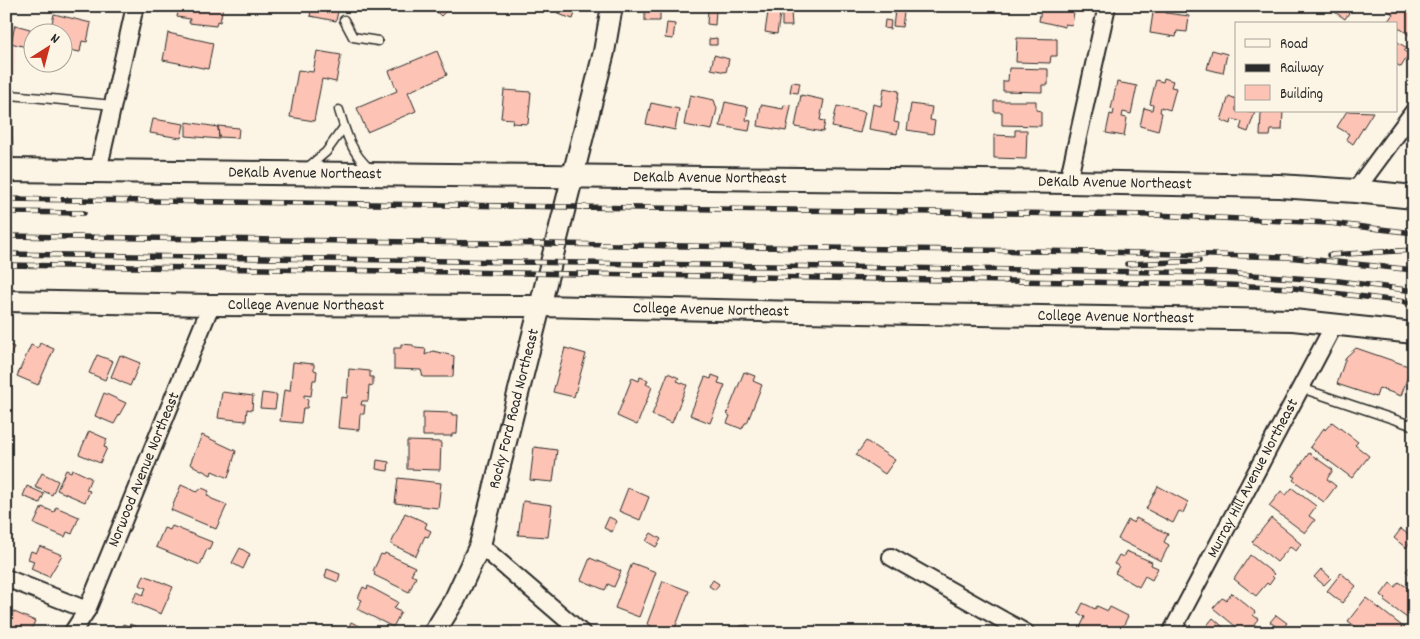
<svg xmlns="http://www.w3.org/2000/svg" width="1420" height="639" font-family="Dekko,sans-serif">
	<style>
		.built { fill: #fce6d7 }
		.building { fill: #fdc4b5; stroke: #2b2b2b }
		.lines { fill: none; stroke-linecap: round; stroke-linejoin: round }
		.service-casing { stroke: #2b2b2b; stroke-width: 11 }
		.minor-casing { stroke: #2b2b2b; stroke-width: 20 }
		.tertiary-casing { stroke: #2b2b2b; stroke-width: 24 }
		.secondary-casing { stroke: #2b2b2b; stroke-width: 26 }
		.service { stroke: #fcf5e5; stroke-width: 8 }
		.minor { stroke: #fcf5e5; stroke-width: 16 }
		.tertiary { stroke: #fcf5e5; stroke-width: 20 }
		.secondary { stroke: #fcf5e5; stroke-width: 22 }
		.rail-casing { stroke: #2b2b2b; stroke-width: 5.5 }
		.rail { stroke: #fcf5e5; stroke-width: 4; stroke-dasharray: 11; stroke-linecap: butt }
		.labels { text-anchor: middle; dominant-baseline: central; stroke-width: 4; stroke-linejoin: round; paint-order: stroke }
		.street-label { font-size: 16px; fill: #2b2b2b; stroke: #fcf5e5 }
	</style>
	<rect width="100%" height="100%" fill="#fcf5e5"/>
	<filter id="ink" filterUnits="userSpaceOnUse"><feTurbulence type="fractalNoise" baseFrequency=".02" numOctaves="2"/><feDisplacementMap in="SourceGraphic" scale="10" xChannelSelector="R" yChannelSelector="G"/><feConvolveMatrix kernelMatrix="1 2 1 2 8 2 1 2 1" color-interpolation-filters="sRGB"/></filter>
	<g filter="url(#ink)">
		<path class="built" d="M6,23L17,24L6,224Z"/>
		<path class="building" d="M74,6H93L92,10Z
			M179,6H223L220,22L217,21L216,26L189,23L190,19L177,17Z
			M312,6H339L336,21L310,16Z
			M405,6H414L409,11Z
			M430,6H451L441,16Z
			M560,6L576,10L573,19L558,14Z
			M1068,6L1067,11L1074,12L1072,25L1065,24V27L1039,21L1041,9L1030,7Z
			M1154,6L1166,7V13L1189,16L1187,32L1177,31L1176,37L1150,33Z
			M1330,6H1349L1352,8L1345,19L1329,8Z
			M1390,6L1414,7V38L1396,26V24L1388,21L1393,14L1387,10Z
			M645,7L660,8V21H645Z
			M708,9L716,10L715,25L707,24Z
			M782,11H791L792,26H782Z
			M895,11L904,12L902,27L893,26Z
			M768,12L780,14L777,34L765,32Z
			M54,14L91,23L87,42L82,41L80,52L62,49V32H50Z
			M885,20L891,21L890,29L884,28Z
			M667,23L675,24L673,39L665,38Z
			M15,25L30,29L26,47L11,43Z
			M168,33L213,43L208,69L163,60Z
			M717,38V45H709V39Z
			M1017,38L1057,39V56H1051L1050,63L1016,62Z
			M1396,41L1407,48L1404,51L1409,54L1401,67L1396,64Z
			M1212,50L1227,54L1223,73L1207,69Z
			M317,51L341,55L336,82L322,79L314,121L290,117L298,70L313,72Z
			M437,51L447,75L408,92L416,111L367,132L357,108L397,91L389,71Z
			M714,55L729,59L726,72L711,69Z
			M1009,68L1048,69V85H1042V92L1003,91V81H1008Z
			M1164,78L1173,81L1171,87L1176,88L1170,110L1161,107L1160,112L1162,113L1158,131L1140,126L1144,108L1152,110L1153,105L1150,104L1156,80L1163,82Z
			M792,82L800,83L798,93L790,92Z
			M1117,82L1137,86L1131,114L1123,112L1122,117L1127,118L1124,136L1106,133L1110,114L1113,115L1114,110L1111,109Z
			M884,88L899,91L894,122L899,123L897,134L869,129L873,104L881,106Z
			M504,90L531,92L528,124L512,123L513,119L501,118Z
			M690,95L714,100L717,109L712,130L684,125Z
			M801,95L824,100L820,120L825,121L823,132L795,127Z
			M1229,96L1236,99V111L1255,112L1248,132L1240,129L1242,122L1232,119L1231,124L1221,120Z
			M994,101H1036V110L1041,111V126L1002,125V112H994Z
			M725,102L748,107L746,120L751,121L749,131L720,126Z
			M651,103L679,109L675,130L646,124Z
			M911,104L932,107L930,120L935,121L933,134L907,130Z
			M761,105L783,109L784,105L791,106L786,131L758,126Z
			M837,106L865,112L860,133L832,127Z
			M1265,111H1283L1282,130H1271L1270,136H1260L1261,113Z
			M1347,111L1373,112L1353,144L1346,139L1349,134L1337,127Z
			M153,119L184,124L181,138L150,133Z
			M186,122L218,127L219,139L186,136Z
			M218,126L239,128L238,138L219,137Z
			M1015,130H1027L1026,159L994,158V135L1015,136Z
			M40,343L54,349L38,385L17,376L31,345L38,348Z
			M6,344L14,347L6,364Z
			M401,344L413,345L415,348L426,349L425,355L433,351L454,356L453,377H423L421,370L394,369V348H401Z
			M565,348L586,354L574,397L553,392Z
			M1356,348L1411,367L1401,396L1379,388L1376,397L1337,384L1346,357Z
			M97,355L113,361L105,380L89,373Z
			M120,355L140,363L130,386L111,377Z
			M293,362L314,364V370L317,371L316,380H313L311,396L304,395V398L308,399L307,408H303L301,423L280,421L284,390L290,391Z
			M349,369L370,371V377H373V386L369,385L368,401H362L361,405H365L364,414H360L359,430L338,428L341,397L347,398Z
			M744,372L755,376L753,381L762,385L747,423H745L742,429L727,423L730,416L727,414Z
			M668,373L679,378L677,381L687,385L672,423L652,415Z
			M712,375L720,378L718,383L725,385L710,423L690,415L705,377L711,379Z
			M640,377L648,380L646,384L652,387L637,425L617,416L632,378L639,381Z
			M222,392L253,396L252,410L247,409L246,421L218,418Z
			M104,393L126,403L114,424L95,416Z
			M262,393L277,395L275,409L260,408Z
			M423,412L452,413V415H458L457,434H452V436H423Z
			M1332,422L1358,442L1355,445L1369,456L1352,478L1310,447L1324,428L1325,430Z
			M89,431L107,439L104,447L107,448L100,463L79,454Z
			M202,435L236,451L228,478L212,471L211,475L190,464Z
			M407,441L441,442L440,470L407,469Z
			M866,441L895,460L885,474L856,455Z
			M534,447L557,450L553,482L530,480Z
			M1309,453L1333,470L1327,479L1336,486L1324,502L1293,480L1295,477L1293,476Z
			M377,460L389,462L388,471L376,469Z
			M72,469L91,478L86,490L90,491L85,502L57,490L66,470L71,472Z
			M42,473L58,481L52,495L35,487Z
			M398,478L441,483L438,508L395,503Z
			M181,485L197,492L202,488L209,491L207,495L212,499L227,505L216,529L171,510Z
			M27,486L44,494L40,503L23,496Z
			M1158,486L1188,502L1183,513L1179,511L1173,523L1146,509Z
			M628,488L649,497L640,520L619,511Z
			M1292,488L1316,506L1309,516L1315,520L1305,533L1269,506L1281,491L1286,495Z
			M523,501L552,505L548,537L518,535Z
			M42,507L54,512L56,507L79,517L72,534L67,532L65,537L34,524Z
			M405,513L427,523L425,528L431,531L428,537L425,536L416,556L391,544Z
			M609,517L617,521L612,532L604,528Z
			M1136,518L1168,534L1164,542L1169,545L1161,561L1118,539L1128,520L1134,523Z
			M1271,518L1296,538L1295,539L1301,544L1296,551L1290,547L1277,562L1252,542Z
			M172,526L212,542L209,550L207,549L200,565L156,547L164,528L170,530Z
			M1401,529L1413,538L1406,548L1394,538Z
			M651,533L661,539L656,547L646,541Z
			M40,546L62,555L49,577L31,569L34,561L28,559L31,551L36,553Z
			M240,548L250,554L243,569L232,563Z
			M1126,551L1152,562L1151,565L1158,568L1152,580L1145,576L1139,587L1115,573L1119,566L1114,564L1119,555L1123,557Z
			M385,553L415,567L411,575L416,577L409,592L374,575L375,573L373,571L381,554L384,555Z
			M1250,555L1274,574L1272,576L1274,578L1269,585L1267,583L1256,596L1234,579Z
			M590,558L621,571L614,587L608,584L605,590L581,580Z
			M1414,562V577L1406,571Z
			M632,563L656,572L639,617L615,608Z
			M327,569L340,574L338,582L325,577Z
			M1321,569L1331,578L1324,585L1314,577Z
			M1341,573L1356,586L1342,603L1327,591Z
			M144,575L173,587L161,614L132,602L137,592L143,595L146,588L140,585Z
			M713,580L719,584L715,590L709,586Z
			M663,581L689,591L674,631L666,628L665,633L647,624Z
			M1399,582L1413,591L1414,616L1410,614L1407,618L1384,601L1386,599L1381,595L1390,583L1395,587Z
			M368,586L398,602L394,609L401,612L393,627L357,609L362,600L358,598L363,587L367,589Z
			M1232,593L1255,612L1253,615L1258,619L1254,624L1259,628L1255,633H1250L1243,627L1240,630L1213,608L1222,598L1226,600Z
			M1366,598L1402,626L1399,633H1364L1348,621Z
			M1083,603L1095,609L1097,606L1108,611L1110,607L1128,616L1120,633L1078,632L1085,617L1078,613Z
			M12,611L35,621L30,632L6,633V625Z
			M1276,615L1287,623L1281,630L1270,622Z
			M1213,618L1222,626L1231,633H1201Z
			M351,622L373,633H346Z
			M123,624L129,626L130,624L150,633H119Z
			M748,625L749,633H741L740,626Z
			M511,628L517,633H507Z"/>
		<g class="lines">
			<defs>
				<path id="service" d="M344,20L353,37L378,41
					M339,110C346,133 351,153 370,169
					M8,167L7,103L11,95L113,105
					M307,168L326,152L344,127
					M1301,388L1411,425L1414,420"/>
				<g id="minor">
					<path d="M98,171L135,6"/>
					<path d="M1068,182L1107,6"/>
					<path d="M1355,191L1414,111"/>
					<path d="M480,545L582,633"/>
					<path d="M891,557L1026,633"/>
					<path d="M6,578L87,610"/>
					<path id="s1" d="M72,633L87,610L211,305"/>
					<path id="s2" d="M1171,633L1335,323"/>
				</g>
				<g id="tertiary">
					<path id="s3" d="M6,301L211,305L540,306L800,312L1293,320L1414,333"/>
					<path id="s4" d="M434,633L455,599L480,545L604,52L612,6"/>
				</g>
				<g id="secondary">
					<path id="s5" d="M6,170L1068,182L1279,186L1355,191L1414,197"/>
				</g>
			</defs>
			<use href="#service" class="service-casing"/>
			<use href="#minor" class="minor-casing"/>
			<use href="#tertiary" class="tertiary-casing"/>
			<use href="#secondary" class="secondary-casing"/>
			<use href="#service" class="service"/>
			<use href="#minor" class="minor"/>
			<use href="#tertiary" class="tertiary"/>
			<use href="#secondary" class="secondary"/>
			<defs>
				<path id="rail" d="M6,199L1154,215L1329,223L1414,233
					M6,212L84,213
					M6,236L1102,252L1287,257L1414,270
					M6,254L1222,273L1339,281L1414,291
					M1329,255L1414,250
					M1127,264L1199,261
					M6,265L1205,284L1293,288L1414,303"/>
			</defs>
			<use href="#rail" class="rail-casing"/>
			<use href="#rail" class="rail"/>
		</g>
	</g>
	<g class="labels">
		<g class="street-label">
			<text stroke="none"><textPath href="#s5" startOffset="299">DeKalb Avenue Northeast</textPath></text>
			<text stroke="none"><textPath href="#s5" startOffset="704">DeKalb Avenue Northeast</textPath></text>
			<text stroke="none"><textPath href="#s5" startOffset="1109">DeKalb Avenue Northeast</textPath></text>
			<text stroke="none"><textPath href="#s3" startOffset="300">College Avenue Northeast</textPath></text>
			<text stroke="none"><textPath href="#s3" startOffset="705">College Avenue Northeast</textPath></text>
			<text stroke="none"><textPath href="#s3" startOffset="1110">College Avenue Northeast</textPath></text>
			<text stroke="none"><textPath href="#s4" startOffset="240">Rocky Ford Road Northeast</textPath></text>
			<text stroke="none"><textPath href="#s1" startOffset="179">Norwood Avenue Northeast</textPath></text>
			<text stroke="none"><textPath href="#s2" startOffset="175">Murray Hill Avenue Northeast</textPath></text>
		</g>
	</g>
	<rect width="1420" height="639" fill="none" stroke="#fcf5e5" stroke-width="25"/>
	<rect x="12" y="12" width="1395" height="614" fill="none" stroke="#2b2b2b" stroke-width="2" filter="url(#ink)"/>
	<rect x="1235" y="22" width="162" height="90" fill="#fcf5e5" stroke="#a8a49b"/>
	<rect x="1245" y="39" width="25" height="8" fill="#fcf5e5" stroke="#a8a49b"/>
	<text x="1280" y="48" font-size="15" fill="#2b2b2b">Road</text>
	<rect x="1245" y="64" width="25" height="8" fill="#2b2b2b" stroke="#a8a49b"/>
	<text x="1280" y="72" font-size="15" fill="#2b2b2b">Railway</text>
	<rect x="1245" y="85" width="25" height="15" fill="#fdc4b5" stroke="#a8a49b"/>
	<text x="1280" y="98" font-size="15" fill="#2b2b2b">Building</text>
	<g transform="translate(48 48) rotate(36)"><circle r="24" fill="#fcf5e5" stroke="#a8a49b"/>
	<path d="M0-4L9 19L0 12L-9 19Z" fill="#c8321e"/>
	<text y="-8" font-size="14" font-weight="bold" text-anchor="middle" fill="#2b2b2b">N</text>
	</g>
</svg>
